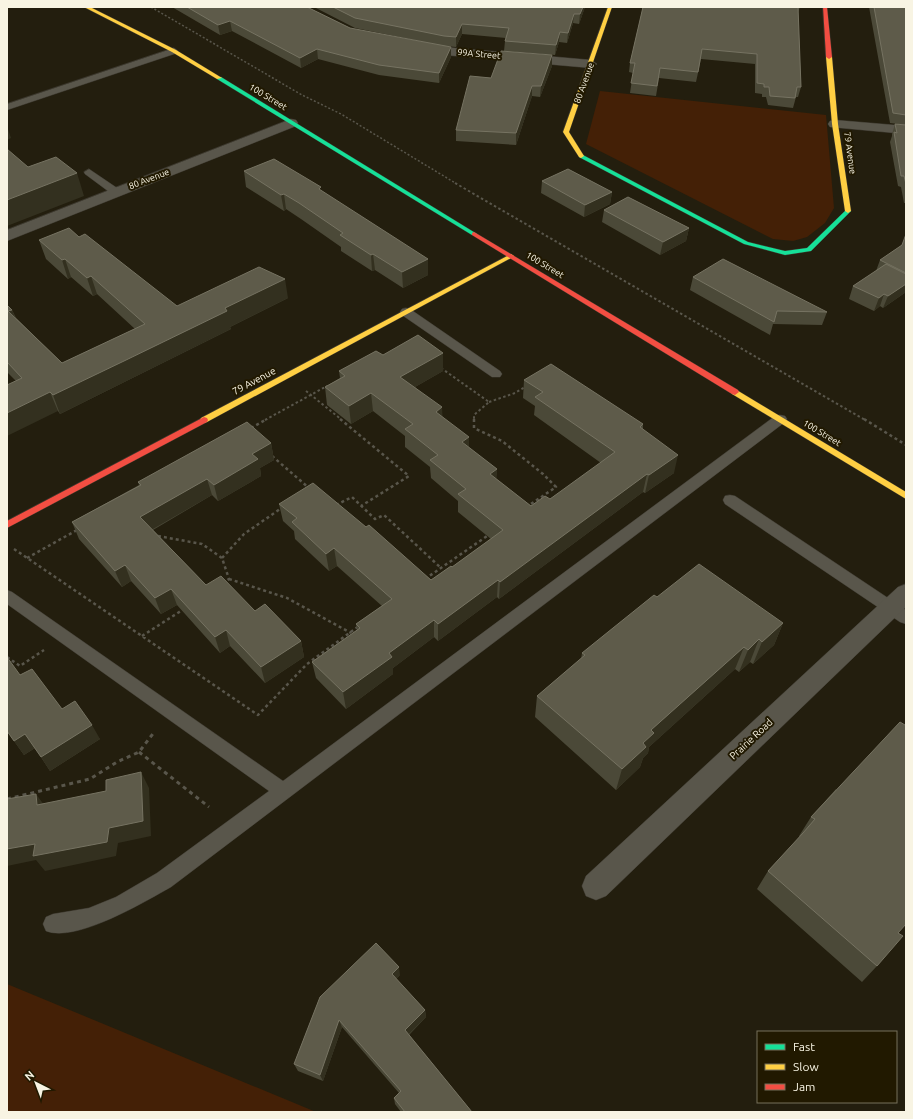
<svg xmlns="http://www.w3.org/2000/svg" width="913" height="1119" font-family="Ubuntu,sans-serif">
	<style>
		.green { fill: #442006 }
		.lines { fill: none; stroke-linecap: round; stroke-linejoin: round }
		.lane-casing { stroke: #3b372d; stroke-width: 1 }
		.street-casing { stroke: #3b372d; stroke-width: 1 }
		.fast-casing { stroke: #3b372d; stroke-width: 1 }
		.slow-casing { stroke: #3b372d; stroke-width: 1 }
		.jam-casing { stroke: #3b372d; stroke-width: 1 }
		.path-far3 { stroke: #59564b; stroke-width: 1.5; stroke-dasharray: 2 2; stroke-linecap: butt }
		.path-far2 { stroke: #59564b; stroke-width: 2; stroke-dasharray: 2.5 2.5; stroke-linecap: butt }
		.path-far1 { stroke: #59564b; stroke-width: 2.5; stroke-dasharray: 3 3; stroke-linecap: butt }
		.path { stroke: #59564b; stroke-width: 3; stroke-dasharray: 4 4; stroke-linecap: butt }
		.lane { fill: #59564b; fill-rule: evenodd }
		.street { fill: #59564b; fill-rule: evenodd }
		.fast { fill: #16e098; fill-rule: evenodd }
		.slow { fill: #ffcf43; fill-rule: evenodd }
		.jam { fill: #f24e42; fill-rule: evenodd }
		.wall { fill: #4b4938 }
		.shaded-wall { fill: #33301f }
		.building { fill: #5e5b4a; stroke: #767362 }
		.labels { text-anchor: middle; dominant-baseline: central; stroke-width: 4; stroke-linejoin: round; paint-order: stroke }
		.far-street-label { font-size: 9px; fill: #f8f4e3; stroke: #211900 }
		.street-label { font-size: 10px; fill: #f8f4e3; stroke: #211900 }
	</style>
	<rect width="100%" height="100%" fill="#231e0e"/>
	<path class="green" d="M600,91L826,115L834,208L825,223L807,237L793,241L773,239L586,144Z
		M7,984L316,1112H7Z"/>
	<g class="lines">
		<defs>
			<path id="lane" d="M174,48L178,51L177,53L7,110V104Z
				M89,169L120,190L121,192L120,194H112L85,174L84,172Z
				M406,308L410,309L500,371L502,374L500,377H492L402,315L400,312L402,309Z
				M780,415L785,416L787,419L785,422L171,887C144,902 76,943 46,931L43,924L46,917L53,914L89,908L116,897L157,873L269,791L7,604V590L12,592L283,781L775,416Z
				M730,495L735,496L906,610V624L900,622L725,504L723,500L725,496Z"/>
			<path id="street" d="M422,42L444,47L591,60L597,64L591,68L444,55L418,49L416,46Z
				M291,119L296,120L298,123L296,126L7,241V230Z
				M835,120L906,126V134L830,127L828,124L830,121Z
				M906,584V607L606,896L596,900L586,896L582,886L586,876L898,587Z"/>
			<path id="fast" d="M217,77H221L477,234L472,235L217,79Z
				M581,154L748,242L785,251L807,248L846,210L851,211L811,251L785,255L744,244L579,157V155Z"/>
			<path id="slow" d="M84,7H90L176,50L222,78L217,79L172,52Z
				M608,7H612L569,132L584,156L581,158L579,157L563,132Z
				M829,55L832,57L838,124L851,211L848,213L845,211L832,124L826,57Z
				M511,254L514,256L513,257L207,422L204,423L200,420L201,418Z
				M735,389L906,492V499L732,394L731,392L732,390Z"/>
			<path id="jam" d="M823,7H827L832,57L829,59L826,57Z
				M474,232L738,390L739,392L735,395L732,394L472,235V233Z
				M204,417L207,418L208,420L207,422L7,528V521Z"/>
		</defs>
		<use href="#lane" class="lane-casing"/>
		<use href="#street" class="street-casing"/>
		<use href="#fast" class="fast-casing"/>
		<use href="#slow" class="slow-casing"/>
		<use href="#jam" class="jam-casing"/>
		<path class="path-far3" d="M151,7L302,95L341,114L457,184"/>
		<path class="path-far2" d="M455,183L865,420
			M441,368L489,402L474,415V420
			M306,391L342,420
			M489,402L515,393L525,387
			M265,420L327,386"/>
		<path class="path-far1" d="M340,419L409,476L361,506
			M474,419V428L502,441L543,474L556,487L528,506
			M864,419L906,445
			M251,428L267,419
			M272,456L309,488
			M336,505L352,497L375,519L384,515L441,568
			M158,536L202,544L222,558L229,579L225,582
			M14,549L258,715L307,664L359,626
			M27,558L77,530
			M222,558L244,534L283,507
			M229,579L287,598L351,633
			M425,579L490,534
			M142,636L184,609
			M7,657L20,666L44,650"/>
		<path class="path" d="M139,752L209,807
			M7,799L90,779L117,762L139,752L155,731"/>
		<use href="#lane" class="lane"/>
		<use href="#street" class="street"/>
		<use href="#fast" class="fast"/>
		<use href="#slow" class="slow"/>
		<use href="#jam" class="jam"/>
	</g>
	<path class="wall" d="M172,7H307L350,28L451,57L439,83L379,75L318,59L301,68L232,31L220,35Z
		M314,7H585L579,24L573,23L567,43L559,42L555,55L504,51L505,41L506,38L462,34L456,47L444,46L355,28Z
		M643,7H800L798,12L801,87L798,97H796L793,108L768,105L766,97H762V94L755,93V64L701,59L696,82L659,78L656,96L630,93L633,73L629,72L630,63Z
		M869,7H906V203H904L901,187L898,186L890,142L892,136V134L895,124H898L890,123Z
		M552,55V66L540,97L532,96L516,145L456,141V130L491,78Z
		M244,171L322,191L428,275L403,288L375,270L372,271L341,251V247L301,219L286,209L284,211L246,187Z
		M542,181L612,192L610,204L584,217L541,193Z
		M604,210L689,228L686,241L660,255L602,222Z
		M906,234V292L883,308L880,306L874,311L849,299L853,286L876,271L880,260L902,245Z
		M79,237L177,306L288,298L230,327L231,329L60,414L58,411L16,381L7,372V305L12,310L16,318L62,363L135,329L97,294L93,296L71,277L68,279L46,259L39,240Z
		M693,277L827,312L822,325L773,324L770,335L690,290Z
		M383,355L443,371L415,387L442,417L469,448L497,469L496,479L531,506L550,499L601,463L534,415L535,406L523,398L524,380L643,424V429L674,473L645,493L643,492L499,599L497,597L438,641L434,637L393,668V674L346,709L316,678L312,662L357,630L356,624L382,606L337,566L329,571L295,539L294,531L283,521L279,504L366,527L431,580L452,567L491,539L458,512V501L431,478L430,467L405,447V436L373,411L351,424L327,405L325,387L340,378L339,371Z
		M271,443L274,460L260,468L261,476L218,501L212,495L153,530L206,585L255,611L301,641L304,657L265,683L230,646L220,653L177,605L161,614L131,581L122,587L79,539L72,522L139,485L138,482Z
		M657,597L783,623L774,645L753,664L750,662L739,672L735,669L649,747L648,753L643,758L640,767L616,790L535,717L537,696L581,659L582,653Z
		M20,675L62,709L100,739L50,771L35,748L24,755L7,731Z
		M836,789L905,914L898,933L877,966L862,982L757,889L768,871L800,837L799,836L811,817Z
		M400,975L396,979L425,1010L426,1017L409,1035L472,1112H401L395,1104L394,1098L399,1093L342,1027L323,1081L298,1071L294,1064L320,997Z"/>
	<path class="shaded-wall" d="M583,7H585L579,24L580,14Z
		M574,14L573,23L567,43L568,33Z
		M230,21L232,31L220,35L218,25Z
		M462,24V34L456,47V37Z
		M560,32L559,42L555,55L556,45Z
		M451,47V57L439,83V73Z
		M317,49L318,59L301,68L300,58Z
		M552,55V66L540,97L541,86Z
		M532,86V96L516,145V133Z
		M7,126L11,138L7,140Z
		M77,173L84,196L7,226V200Z
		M612,192L610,204L584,217L585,205Z
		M284,194L286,209L284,211L281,195Z
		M689,228L686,241L660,255L663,242Z
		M373,254L375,270L372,271L371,255Z
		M65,259L71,277L68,279L62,260Z
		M428,259V275L403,288L402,272Z
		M91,276L97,294L93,296L87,278Z
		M285,279L288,298L230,327L231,329L60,414L53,395L225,308Z
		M906,284V292L883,308L888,296Z
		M884,294L880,306L874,311L879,298Z
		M12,310L20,328L8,311Z
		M443,353V371L401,395L400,377Z
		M50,392L58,411L7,436V413Z
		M371,393L373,411L351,424L349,406Z
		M442,407L443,425L436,412Z
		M469,437V455L462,442Z
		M271,443L274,460L260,468L261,476L218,501L214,485L252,454Z
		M678,455L674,473L645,493L649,475Z
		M497,469L496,487L490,474Z
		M647,474L643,492L499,599L500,582Z
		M207,479L212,495L146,533L140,517Z
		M334,548L337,566L329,571L326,554Z
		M125,565L131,581L122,587L115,571Z
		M498,580L497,597L438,641V624Z
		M171,589L177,605L161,614L155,598Z
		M434,620V637L393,668V674L346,709L343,692L389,653Z
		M783,623L774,645L753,664L762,642Z
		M226,630L230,646L220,653L215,637Z
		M759,639L750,662L739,672L748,650Z
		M301,641L304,657L265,683L261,667Z
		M744,647L735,669L649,747L648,753L643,758L640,767L616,790L622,769L643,743L651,730Z
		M92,725L100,739L50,771L41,757Z
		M25,734L35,748L24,755L14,741Z
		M141,772L149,788L151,836L118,843L116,856L45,871L36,860L7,866V849Z
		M36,794L47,809L37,805Z
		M399,967L400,975L393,982L392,974Z
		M425,1010L426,1017L406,1037L405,1030Z
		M339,1020L342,1027L323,1081L320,1075Z"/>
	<path class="building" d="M187,7H307L350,28L451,47L439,73L379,65L317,49L300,58L230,21L218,25Z
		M333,7H583L580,14H574L568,33L560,32L556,45L505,41L509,28L462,24L456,37L444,36L355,18Z
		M643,7H798L801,87H797L795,98L770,96L769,87H764V84L757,83V54L702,49L698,72L660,68L657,86L631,83L635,63H630Z
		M874,7H906V115L893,113Z
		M501,51L552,55L541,86H532L516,133L456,130L470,76L491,78Z
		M895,124L906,125V184L904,176H901L894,132L897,133Z
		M7,149L28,167L56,157L77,173L7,200Z
		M274,159L321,187L319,189L428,259L402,272L373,254L371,255L340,235L343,233L299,203L284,194L281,195L244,171Z
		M568,169L612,192L585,205L542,181Z
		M628,197L689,228L663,242L604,210Z
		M69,228L79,237L85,234L177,306L259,267L285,279L225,308L227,311L124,361L53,395L50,392L7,413V385L22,378L7,362V305L12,310L8,311L62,363L145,324L91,276L87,278L65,259L62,260L39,240Z
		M906,234V273L880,260L902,245Z
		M723,259L827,312L777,311L774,322L693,277Z
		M886,264L906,274V284L888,296L884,294L879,298L853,286Z
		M418,335L443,353L400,377L442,407L436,412L469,437L462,442L497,469L490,474L531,506L545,496L550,499L615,452L535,397L543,392L524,380L551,364L643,424L640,427L678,455L649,475L647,474L500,582L498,580L438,624L434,620L389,653L392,657L343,692L312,662L360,628L356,624L392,599L334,548L326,554L292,522L297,518L279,504L313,483L366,527L369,525L431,580L451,566L452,567L503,530L458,494L466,489L430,460L438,455L405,429L413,424L371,393L349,406L325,387L345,376L339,371L376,351L383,355Z
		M247,422L271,443L252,454L258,459L214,485L207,479L140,517L206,585L221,576L255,611L265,604L301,641L261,667L226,630L215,637L171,589L155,598L125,565L115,571L72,522L141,485L138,482Z
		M699,564L783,623L762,642L759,639L748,650L744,647L651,730L654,733L643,743L646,747L622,769L537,696L585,655L582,653L608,632L654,595L657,597Z
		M7,657L20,675L32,669L62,709L75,701L92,725L41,757L25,734L14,741L7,731Z
		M900,722L905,725L906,724V913L905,914L906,915V924L898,933L903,936L877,966L768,871L803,833L815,819L811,817Z
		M141,772L143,821L109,828L107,842L33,856L35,844L7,849V799L36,794L37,805L106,791V780Z
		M376,943L399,967L392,974L425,1010L405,1030L472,1112H405L394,1098L401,1091L339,1020L320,1075L294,1064L320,997Z"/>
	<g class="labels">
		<g class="far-street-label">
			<text transform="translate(479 54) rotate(5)">99A Street</text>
			<text transform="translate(584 83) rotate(-70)">80 Avenue</text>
			<text transform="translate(268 97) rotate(31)">100 Street</text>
			<text transform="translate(850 153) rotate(82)">79 Avenue</text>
			<text transform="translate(149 179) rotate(-21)">80 Avenue</text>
			<text transform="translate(545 265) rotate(31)">100 Street</text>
			<text transform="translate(822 433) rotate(31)">100 Street</text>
		</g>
		<g class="street-label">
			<text transform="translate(254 381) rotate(-28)">79 Avenue</text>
			<text transform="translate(751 739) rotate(-43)">Prairie Road</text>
		</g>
	</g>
	<rect width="913" height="1119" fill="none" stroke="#f8f4e3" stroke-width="16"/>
	<rect x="757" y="1031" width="140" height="72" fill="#211900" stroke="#77715b"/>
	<rect x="765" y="1044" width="20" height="6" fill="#16e098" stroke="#77715b"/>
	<text x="793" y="1051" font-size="12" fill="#f8f4e3">Fast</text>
	<rect x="765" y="1064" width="20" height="6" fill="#ffcf43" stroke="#77715b"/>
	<text x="793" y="1071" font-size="12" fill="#f8f4e3">Slow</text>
	<rect x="765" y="1084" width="20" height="6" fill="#f24e42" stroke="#77715b"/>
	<text x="793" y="1091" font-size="12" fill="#f8f4e3">Jam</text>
	<g transform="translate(36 1083) rotate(318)" stroke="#211900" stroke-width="3" paint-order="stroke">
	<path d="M0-3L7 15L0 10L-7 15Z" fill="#f8f4e3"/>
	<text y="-6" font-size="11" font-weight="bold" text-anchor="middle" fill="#f8f4e3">N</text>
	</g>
</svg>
